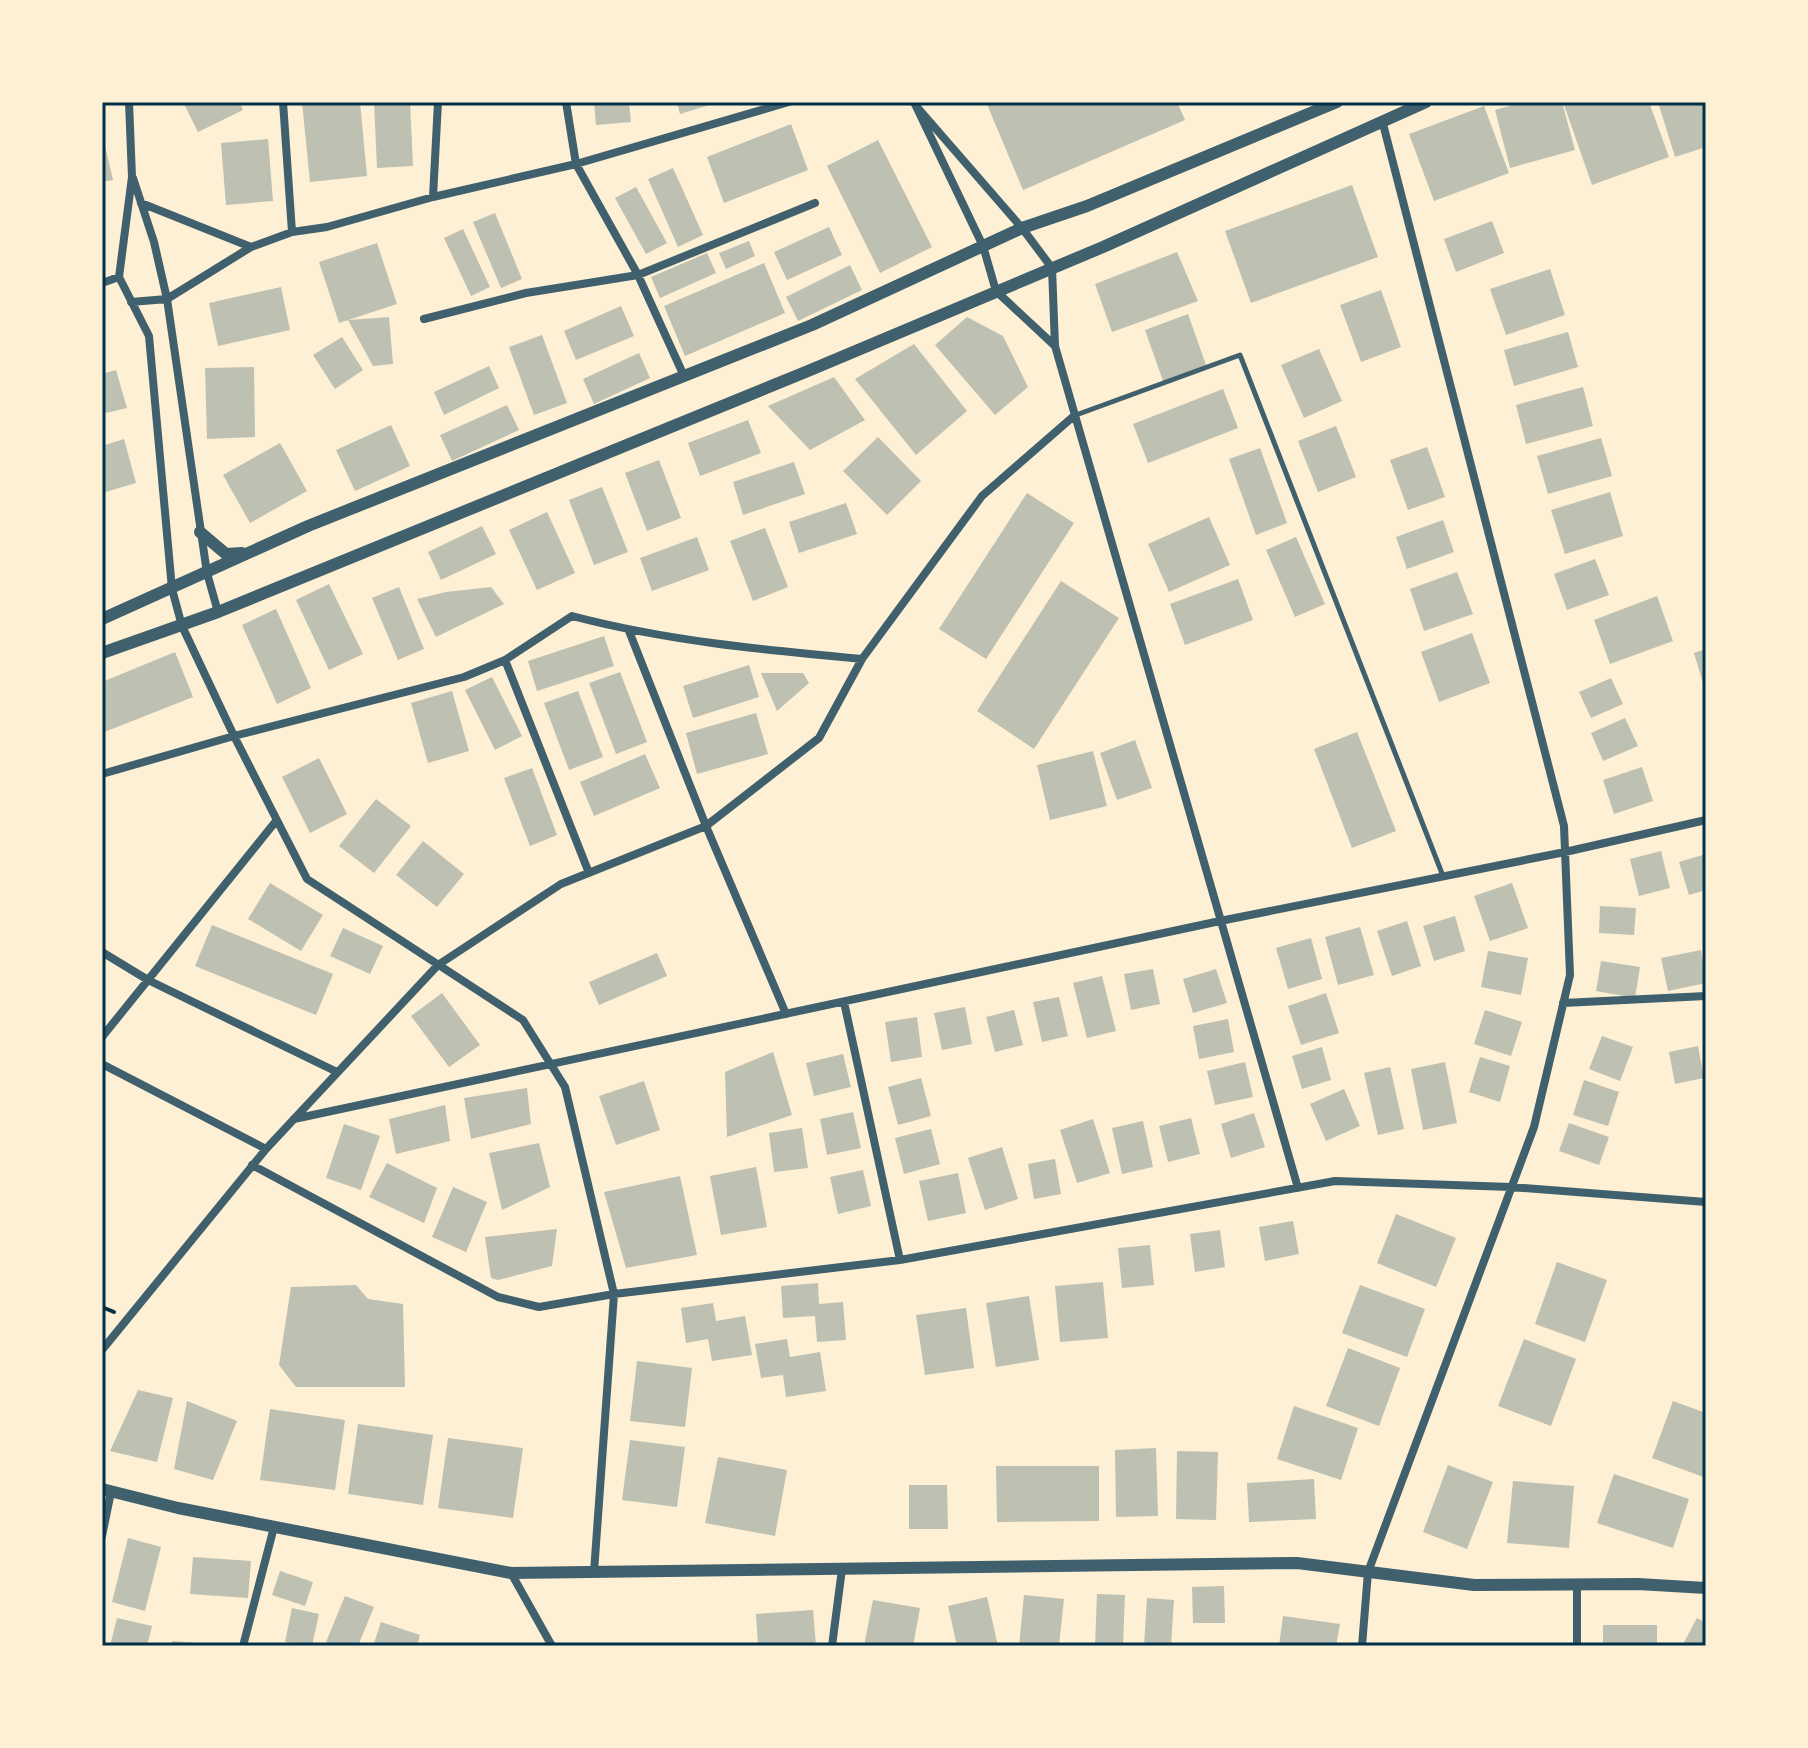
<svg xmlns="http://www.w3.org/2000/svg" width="1808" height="1748" font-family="Quicksand,sans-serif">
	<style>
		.building { fill: #bec0b2 }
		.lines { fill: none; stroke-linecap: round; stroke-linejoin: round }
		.path { stroke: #003049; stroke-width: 4 }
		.service { stroke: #3f606c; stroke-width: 5 }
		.minor { stroke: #3f606c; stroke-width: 8 }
		.tertiary { stroke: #3f606c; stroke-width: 12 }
		.neatline { fill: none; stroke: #003049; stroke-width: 3 }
	</style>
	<rect width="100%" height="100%" fill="#fdf0d5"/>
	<path class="building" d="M183,102H239L243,110L198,132Z
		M302,102H360L367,176L310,182Z
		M374,102H410L413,166L377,168Z
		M594,102H629L631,122L596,125Z
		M677,102H716V103L680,114Z
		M986,102H1177L1185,120L1023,190Z
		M1524,102H1562L1575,150L1510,168L1495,110Z
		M1563,102H1649L1669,157L1592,185Z
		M1658,102H1706V147L1675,157Z
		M1484,106L1509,173L1434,201L1409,134Z
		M791,124L808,170L724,203L707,157Z
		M102,133L113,180L102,182Z
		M268,139L273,201L226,205L221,143Z
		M878,140L932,247L880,273L827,166Z
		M673,168L703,235L678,247L648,179Z
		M1352,185L1378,257L1251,303L1225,231Z
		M636,187L667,243L646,254L615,198Z
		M495,213L522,279L501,288L473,222Z
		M1492,221L1504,253L1456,272L1444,239Z
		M829,227L842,255L787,280L774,252Z
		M463,229L490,287L471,296L444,238Z
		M749,241L755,256L726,269L719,253Z
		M377,243L397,304L339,323L319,262Z
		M1177,252L1198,301L1112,332L1095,284Z
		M707,253L716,273L660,298L651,277Z
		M764,263L785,313L685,356L664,306Z
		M850,265L862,290L798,321L786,297Z
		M1550,269L1565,315L1506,335L1490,289Z
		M281,287L290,330L218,346L209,303Z
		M1381,290L1401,347L1361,362L1340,305Z
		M621,306L634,336L576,360L564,331Z
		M1188,314L1206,365L1163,381L1145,330Z
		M389,317L393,364L373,366L348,320Z
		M967,317L1003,336L1028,387L995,415L935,345Z
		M1568,332L1578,367L1514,386L1504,350Z
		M542,335L567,403L534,415L509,347Z
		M342,337L363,370L335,389L313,355Z
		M914,344L967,411L916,455L855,379Z
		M1319,349L1342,401L1304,418L1281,365Z
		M639,353L650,378L594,404L583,379Z
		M489,366L499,388L444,415L434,392Z
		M254,367L255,437L207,439L205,368Z
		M116,370L127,408L102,414V374Z
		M834,377L865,420L810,450L768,406Z
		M1583,387L1593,426L1526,444L1516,405Z
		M1223,389L1238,428L1148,463L1133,424Z
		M507,405L519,430L452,461L440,435Z
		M748,420L761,453L700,476L688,443Z
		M391,425L410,466L355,491L336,450Z
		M1336,426L1356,477L1318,492L1298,441Z
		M878,437L921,481L887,515L843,471Z
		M1601,438L1612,476L1548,494L1537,456Z
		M124,439L136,483L102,493V446Z
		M280,443L307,491L250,523L223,475Z
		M1427,447L1445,497L1408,510L1390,460Z
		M1260,448L1287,523L1256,535L1229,459Z
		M659,460L681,518L647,531L625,473Z
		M794,462L805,494L743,515L733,482Z
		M602,487L628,552L594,565L569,500Z
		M1610,492L1623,536L1565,554L1551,510Z
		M1027,493L1074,523L986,659L939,629Z
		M846,503L857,534L799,553L789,522Z
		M547,512L575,573L537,590L509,530Z
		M1209,517L1230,565L1169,592L1148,544Z
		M1443,520L1454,552L1407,569L1396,537Z
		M482,526L496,554L441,580L428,552Z
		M765,528L788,587L753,601L730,541Z
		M697,537L709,570L652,591L640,558Z
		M1296,537L1325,604L1295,617L1266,550Z
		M1595,559L1609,595L1567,610L1554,574Z
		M1457,572L1473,614L1424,631L1410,589Z
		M1238,579L1253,620L1185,645L1170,604Z
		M1061,581L1119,618L1034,749L977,711Z
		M329,584L363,654L329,670L296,600Z
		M399,587L424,649L398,660L372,598Z
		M491,587L504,604L436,637L417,599L446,592Z
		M1657,596L1673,641L1610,664L1594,620Z
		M276,609L311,688L277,704L242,625Z
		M1472,633L1490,683L1439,702L1421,652Z
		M604,636L614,666L537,691L528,661Z
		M1706,649V682L1703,683L1694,653Z
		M175,652L193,697L102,733V682Z
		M749,665L759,697L693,718L683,686Z
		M620,672L647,742L616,754L589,683Z
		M761,673H803L809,683L777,711Z
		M492,677L522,736L495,750L465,690Z
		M1611,678L1623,704L1591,718L1579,692Z
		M452,691L469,751L428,763L411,703Z
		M578,691L603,757L569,770L544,703Z
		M756,713L768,754L697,774L686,733Z
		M1625,718L1638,746L1603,761L1591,733Z
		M1357,732L1396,831L1352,848L1314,749Z
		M1135,740L1152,788L1117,800L1100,753Z
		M1093,751L1107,806L1050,820L1037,765Z
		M645,754L660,788L594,816L580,782Z
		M319,758L347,814L310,833L282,777Z
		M1642,767L1653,801L1614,814L1603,780Z
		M532,768L557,835L530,846L504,778Z
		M376,799L411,826L374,873L339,846Z
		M423,841L464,874L437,907L396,875Z
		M1661,851L1670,888L1639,896L1630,859Z
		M1706,854V890L1689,895L1679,862Z
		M270,883L323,915L301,951L248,919Z
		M1512,883L1528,928L1490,941L1474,896Z
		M1600,906L1636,908L1634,935L1599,933Z
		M1455,916L1465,951L1434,961L1423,926Z
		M1407,921L1421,966L1392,976L1377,931Z
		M212,925L333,974L316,1015L195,966Z
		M1360,927L1374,975L1338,985L1325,937Z
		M343,928L383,946L370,974L330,956Z
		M1311,938L1322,979L1288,989L1276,948Z
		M1701,950L1706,983L1668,991L1661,958Z
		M1488,951L1528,958L1521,995L1481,987Z
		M657,953L667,976L599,1005L589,982Z
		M1601,961L1640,967L1635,998L1596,991Z
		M1153,969L1160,1004L1131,1010L1124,974Z
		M1216,969L1227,1003L1193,1013L1183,979Z
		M1102,976L1116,1031L1087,1038L1073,983Z
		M442,993L480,1045L449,1067L411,1016Z
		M1326,993L1339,1033L1301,1045L1288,1006Z
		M1059,997L1068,1036L1042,1042L1033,1002Z
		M965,1007L972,1044L942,1050L934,1013Z
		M1014,1010L1023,1045L995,1052L986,1017Z
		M1485,1010L1522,1022L1511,1056L1474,1044Z
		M917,1017L922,1057L891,1062L885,1022Z
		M1228,1019L1234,1052L1199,1059L1193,1026Z
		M1602,1036L1633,1047L1620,1081L1589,1069Z
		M1698,1046L1704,1078L1675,1084L1669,1052Z
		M1322,1047L1331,1080L1302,1089L1292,1056Z
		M773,1052L792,1115L727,1137L725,1072Z
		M843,1054L851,1087L814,1096L806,1063Z
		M1480,1057L1510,1066L1500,1102L1469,1092Z
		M1245,1062L1253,1097L1215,1105L1207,1071Z
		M1445,1062L1457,1123L1423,1130L1411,1069Z
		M1390,1067L1404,1129L1378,1135L1364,1073Z
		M921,1078L931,1116L898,1125L888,1087Z
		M1584,1080L1619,1092L1608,1126L1573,1115Z
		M644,1081L660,1130L616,1145L599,1096Z
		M527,1088L531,1124L471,1139L464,1098Z
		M1344,1089L1360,1126L1326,1141L1310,1104Z
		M445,1105L450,1141L396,1154L389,1119Z
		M853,1112L861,1148L827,1155L820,1119Z
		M1254,1113L1265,1147L1231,1158L1221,1124Z
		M1191,1118L1200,1154L1168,1162L1159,1126Z
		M1093,1119L1110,1173L1077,1183L1060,1130Z
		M1143,1121L1153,1167L1122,1174L1112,1128Z
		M1569,1123L1609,1137L1599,1165L1559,1151Z
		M344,1124L380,1136L361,1190L326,1178Z
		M802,1128L808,1168L774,1172L769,1133Z
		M931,1129L940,1164L904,1174L895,1138Z
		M539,1143L550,1187L502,1210L489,1153Z
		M1002,1147L1018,1199L985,1210L968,1158Z
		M1055,1159L1061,1194L1034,1199L1028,1164Z
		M387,1163L437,1188L424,1223L369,1197Z
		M756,1167L767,1227L721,1235L710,1176Z
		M863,1170L871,1206L838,1214L830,1177Z
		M958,1173L966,1213L928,1221L919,1181Z
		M680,1176L697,1255L626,1268L604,1192Z
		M453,1187L487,1202L466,1252L432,1237Z
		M1396,1214L1456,1238L1436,1287L1377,1263Z
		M1293,1221L1299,1254L1265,1261L1259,1227Z
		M557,1229L552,1266L498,1280L491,1278L485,1237Z
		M1220,1230L1225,1267L1195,1272L1190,1234Z
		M1150,1245L1154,1285L1122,1288L1118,1248Z
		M1557,1262L1607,1280L1585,1342L1535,1324Z
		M1103,1282L1108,1338L1060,1342L1055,1286Z
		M818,1283L819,1304L843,1302L846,1340L817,1342L815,1316L783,1318L781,1286Z
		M356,1285L368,1299L403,1304L405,1387H296L279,1365L291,1287Z
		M1360,1285L1425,1309L1407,1357L1342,1333Z
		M1029,1296L1039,1360L996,1367L986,1303Z
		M713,1303L716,1321L745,1316L752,1355L712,1361L708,1339L686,1343L681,1308Z
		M966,1308L974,1368L925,1375L916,1315Z
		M787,1339L790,1357L820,1352L826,1391L786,1397L783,1375L761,1378L755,1344Z
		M1524,1339L1576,1359L1551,1426L1498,1406Z
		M1348,1348L1400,1368L1379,1426L1326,1406Z
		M637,1361L692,1368L685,1427L630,1421Z
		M138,1390L173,1398L157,1462L110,1451Z
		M187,1401L237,1421L213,1480L174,1469Z
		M1673,1401L1706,1413V1478L1652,1458Z
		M1294,1406L1358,1428L1341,1480L1277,1459Z
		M270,1409L345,1420L335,1490L260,1480Z
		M358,1424L433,1435L423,1505L348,1494Z
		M448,1438L523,1448L513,1518L438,1508Z
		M630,1440L685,1447L677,1507L622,1500Z
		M1156,1448L1158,1516L1116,1517L1115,1450Z
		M1177,1451L1218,1452L1216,1520L1176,1519Z
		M718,1457L787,1470L775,1536L705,1523Z
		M1448,1465L1493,1482L1467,1549L1423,1532Z
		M996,1466H1099V1521L997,1522Z
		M1614,1474L1689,1499L1673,1548L1597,1523Z
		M1314,1479L1316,1519L1249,1522L1247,1483Z
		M1513,1481L1574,1486L1569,1548L1507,1543Z
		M909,1485H947L948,1529H909Z
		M128,1538L161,1547L145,1611L112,1602Z
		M193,1557L251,1561L248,1598L190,1594Z
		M280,1571L313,1582L305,1606L272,1595Z
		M1224,1586L1225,1623H1193L1192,1587Z
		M1097,1594L1125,1595L1123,1646H1095Z
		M1024,1595L1064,1599L1059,1646H1019Z
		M345,1596L374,1607L358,1646H335L326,1642Z
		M987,1597L998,1646H957L948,1606Z
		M1147,1598L1174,1600L1171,1646H1144Z
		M873,1600L920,1608L913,1646H864Z
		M292,1608L319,1614L312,1646L285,1642Z
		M813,1610L816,1646H758L756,1614Z
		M1283,1616L1340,1624L1336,1646H1279Z
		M117,1618L152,1626L147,1646H110Z
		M1697,1618L1706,1623V1646H1682Z
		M381,1622L420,1635L417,1646H373Z
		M1603,1625H1657V1646H1603Z
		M172,1641L211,1644V1646H172Z"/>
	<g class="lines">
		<path class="path" d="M102,1307L114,1312"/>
		<path class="service" d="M1076,415L1240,355L1443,876"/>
		<path class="minor" d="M129,102L132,177L119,277L149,336L172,589L182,626L234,736L307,879L523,1020L565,1087L614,1294L594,1572
			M283,102L292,232
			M566,102L576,164L638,275L684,376
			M914,102L983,246L996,291L1055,346
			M917,107L1022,228L1052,268L1055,346L1298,1188
			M133,178L154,242L167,299L207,573L218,612
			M433,197L438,102
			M141,203L251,247
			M102,283L119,277
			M131,302L167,299L251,247L292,232L327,227L433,197L576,164L789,102
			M424,319L526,293L638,275L815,203
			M629,631L706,826L786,1014
			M505,660L589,873
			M102,774L234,736L464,677L505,660L572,616C667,641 764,650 862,659
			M102,952L148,980L337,1072
			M844,1002L900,1260
			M1563,1003L1706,996
			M102,1037L276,821
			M102,1064L266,1149
			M294,1119L1220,921L1565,852L1706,820
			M252,1165L498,1297L539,1307L614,1294L900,1260L1335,1181L1511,1187L1706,1202
			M102,1350L266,1149L438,965L561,884L706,826L819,738L862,659L982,496L1075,415
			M102,1536L111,1492
			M511,1573L552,1646
			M243,1646L274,1527
			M832,1646L842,1569
			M1362,1646L1368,1572L1534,1127L1570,975L1564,826L1382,120
			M1577,1646V1584"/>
		<path class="tertiary" d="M200,532L226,554L242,553
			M102,619L308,526L812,325L1022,228L1087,206L1337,102
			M102,653L218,612L808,371L1103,247L1426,102
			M102,1489L178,1508L511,1573L1297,1563L1474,1585L1638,1584L1706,1588"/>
	</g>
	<rect width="1808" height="1748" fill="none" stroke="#fdf0d5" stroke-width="208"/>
	<rect x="104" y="104" width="1600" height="1540" class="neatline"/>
</svg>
